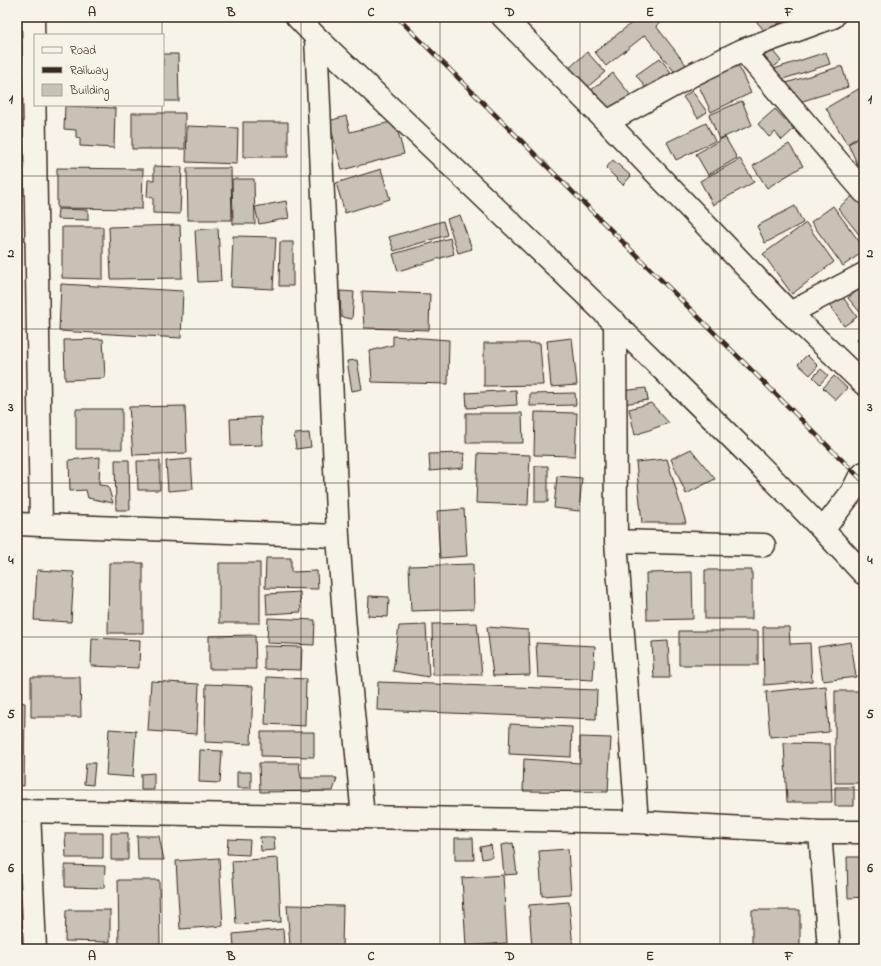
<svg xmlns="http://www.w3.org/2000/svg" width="881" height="966" font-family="'Indie Flower',sans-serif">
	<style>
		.building { fill: #c8c1b6; stroke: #3b2a1e }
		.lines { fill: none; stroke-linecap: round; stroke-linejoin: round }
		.street-casing { stroke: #3b2a1e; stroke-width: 25 }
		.secondary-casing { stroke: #3b2a1e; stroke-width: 25 }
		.street { stroke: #f7f3e8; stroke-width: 22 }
		.secondary { stroke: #f7f3e8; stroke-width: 22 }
		.rail-casing { stroke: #3b2a1e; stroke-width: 4.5 }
		.rail { stroke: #f7f3e8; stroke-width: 3; stroke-dasharray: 9; stroke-linecap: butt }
		.grid { fill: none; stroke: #3b2a1e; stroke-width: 1; stroke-opacity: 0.55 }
		.neatline { fill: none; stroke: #3b2a1e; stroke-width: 1.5 }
		.grid-label { font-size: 13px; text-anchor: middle; font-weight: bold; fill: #3b2a1e }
	</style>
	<rect width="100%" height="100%" fill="#f7f3e8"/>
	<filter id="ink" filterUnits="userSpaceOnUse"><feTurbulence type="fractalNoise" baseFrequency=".025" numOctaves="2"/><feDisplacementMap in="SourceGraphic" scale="8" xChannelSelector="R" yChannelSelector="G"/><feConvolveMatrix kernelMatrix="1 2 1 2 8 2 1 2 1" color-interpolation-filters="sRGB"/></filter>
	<g filter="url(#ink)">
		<path class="building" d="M639,17H667L656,26L687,66L677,75L645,35L606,66L595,52Z
			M753,17H787L766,33Z
			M772,50L781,61L769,71L760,59Z
			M587,52L605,72L583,91L566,71Z
			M826,52L830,64L777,81L774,69Z
			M163,54H178L179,101H163Z
			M660,58L673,75L649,92L636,75Z
			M738,65L751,93L711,112L698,84Z
			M842,66L848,87L793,104L786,83Z
			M613,73L632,97L609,115L590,91Z
			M862,87L864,89V133L847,144L826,108Z
			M692,91L707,112L698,118L683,97Z
			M742,101L752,125L719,139L709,115Z
			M65,106L115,108L114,148L80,146V138L76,137V130L64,129Z
			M775,109L794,129L782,140L775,132L769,137L758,124Z
			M132,113H185V149H132Z
			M346,116L350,132L395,121L404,154L342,170L329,121Z
			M243,122H288V157H243Z
			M706,123L715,141L676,160L667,142Z
			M187,126L238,128L237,164L186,162Z
			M725,137L737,158L708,175L696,154Z
			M862,137L864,142V173L862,174L848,144Z
			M789,144L803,166L767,188L753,166Z
			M740,159L754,182L713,205L700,181Z
			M613,160L631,176L623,185L606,168Z
			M154,166L182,167L180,214L153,213V198L147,197L148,180H154Z
			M57,168L143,169L142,209L57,208Z
			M187,168H231L232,220H188Z
			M381,169L390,199L345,213L336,183Z
			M232,179H254L255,224H233Z
			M856,193L864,203V235L861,237L838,208Z
			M286,201L289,218L259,224L255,207Z
			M795,206L803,223L765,243L757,226Z
			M833,206L864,248V251L843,266L811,222Z
			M58,209L88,210V220L57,219Z
			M460,215L472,249L458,253L447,219Z
			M443,221L447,235L394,251L389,237Z
			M806,223L834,262L792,294L763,254Z
			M180,225L182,278L111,279L109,227Z
			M62,227H103V279L62,278Z
			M218,228L221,281L198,282L195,230Z
			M233,236L276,237L273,289L231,287Z
			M450,238L454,254L398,271L393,254Z
			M280,242H293V286H279Z
			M61,284L183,291L181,338L59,331Z
			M864,285V317L848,298Z
			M340,291L354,292L352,319L341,317Z
			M362,291L430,294L429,330L364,328Z
			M842,296L857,317L844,326L829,305Z
			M864,334V349L857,340Z
			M393,336L449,340L448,384L372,382L370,351L393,345Z
			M572,338L577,385L551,387L547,341Z
			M103,339L105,378L65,380L64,340Z
			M484,343H540L543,385L484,386Z
			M807,355L818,366L810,375L798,364Z
			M357,360L362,389L352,391L347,361Z
			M821,369L828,375L820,384L813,377Z
			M834,376L847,388L836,400L823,388Z
			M646,388L648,400L624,404L622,391Z
			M516,390L517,405L467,408L466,393Z
			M575,393L576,405L530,406V394Z
			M651,403L669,423L635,435L629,409Z
			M185,406L187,453L133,455L129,407Z
			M76,409H122V449H76Z
			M535,412L577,413L575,456L534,455Z
			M466,413H522L523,443H466Z
			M261,417L262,445L231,446L230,419Z
			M309,433L311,447L296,449L294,434Z
			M691,449L715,479L686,494L671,459Z
			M464,453L463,468L430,471L429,454Z
			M478,453L530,455L528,505L476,503Z
			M100,457L99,485L108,486L113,503L88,498L86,490L70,491L69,460Z
			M191,459L193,489L168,491L166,461Z
			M667,459L686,523H642L636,462Z
			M115,460H129L130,510H116Z
			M137,461H160V490H138Z
			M535,466H548V502H535Z
			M557,476L582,478L579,511L554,508Z
			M464,509L467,556L440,558L437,511Z
			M266,558H291V572L317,571L318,589L265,588Z
			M109,563H143V633H108Z
			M219,563H260V623H219Z
			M473,564L474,609L411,611L409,566Z
			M37,570L74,572L71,622L34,620Z
			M705,570H752V619H705Z
			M692,572L693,619L647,620L646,573Z
			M300,592L301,612L267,614L266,594Z
			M369,596L389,597L388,617L368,616Z
			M268,618L315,620L314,645L267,643Z
			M477,623L482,675H433L432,624Z
			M426,625L429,677L393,671L399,626Z
			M487,627L528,630L530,675L493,676Z
			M763,627H789L790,644L810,643L812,681L764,685Z
			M679,631H758V665H679Z
			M255,635L256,669H209V636Z
			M92,638L140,640L139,668L91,666Z
			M668,641L670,678H654L652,642Z
			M851,642L856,677L823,681L818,647Z
			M536,643L595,646L593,680L538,677Z
			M264,646L302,647L301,670L264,669Z
			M31,677H80L81,717H31Z
			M267,677L306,679L305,726L265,724Z
			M151,681L199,684L197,734L148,731Z
			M378,682L597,690L596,719L377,710Z
			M206,684L253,686L251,744L205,742Z
			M826,686L829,732L770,737L766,692Z
			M835,691H864V783H835Z
			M17,702L25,703L24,786L17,785Z
			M510,724L572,727L571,757L509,754Z
			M109,729L136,731L133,777L106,775Z
			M261,732H314V757L261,756Z
			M580,737L611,738L608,792L523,791L524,759L580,763Z
			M784,743L830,744L832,802H787Z
			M200,750L222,751L220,783L199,782Z
			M86,763H95L93,785L84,784Z
			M259,763H299L301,778H337L333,791L260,792Z
			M237,772H251V788H237Z
			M154,773V790H141V774Z
			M835,787H854V806H835Z
			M65,833H103V858H66Z
			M111,833H128V860H111Z
			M137,836H159L164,860H138Z
			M260,837H274L275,850L261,851Z
			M455,838H473L474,860H455Z
			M228,839L250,840L249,855L227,854Z
			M513,843L517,874L504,875L501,845Z
			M491,845L493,857L482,859L480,847Z
			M568,849L571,894L542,896L539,851Z
			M847,857H864V897L848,898Z
			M219,858L223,926L180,929L176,861Z
			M278,858L281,922L236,924L232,861Z
			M65,865L105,866L104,888L65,887Z
			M503,875L507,943L466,946L462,878Z
			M118,880H159L160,945L119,946Z
			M569,902L573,949H532L529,905Z
			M287,905L343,906L342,947L290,946Z
			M66,910H110V942L65,941Z
			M752,910H800V949H752Z
			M283,929L284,945L234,949L233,934Z"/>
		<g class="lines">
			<defs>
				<path id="street" d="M33,17L41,525L338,536
					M503,17L607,122L790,313L864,384
					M316,37L338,536L345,629L363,817
					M743,50L864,192
					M607,122L694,74L743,50L833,17
					M790,313L864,274
					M615,322L616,541L764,545
					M17,524L41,525
					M823,530L852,492L859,478L864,473
					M616,541L637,822
					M17,811L637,822L820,832H864
					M29,811L35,949
					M820,832L829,949"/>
				<path id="secondary" d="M297,17L316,37C430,146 545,254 658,365C727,433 797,501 863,573"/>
			</defs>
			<use href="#street" class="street-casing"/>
			<use href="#secondary" class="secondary-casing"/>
			<use href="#street" class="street"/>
			<use href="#secondary" class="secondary"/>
			<defs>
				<path id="rail" d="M397,17L864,482"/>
			</defs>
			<use href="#rail" class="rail-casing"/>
			<use href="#rail" class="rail"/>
		</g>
	</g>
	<path class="grid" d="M162,17V35M301,17V949M440,17V949M580,17V949M720,17V949M162,105V949M17,176H864M17,329H864M17,483H864M17,637H864M17,790H864"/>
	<rect width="881" height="966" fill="none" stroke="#f7f3e8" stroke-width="44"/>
	<rect x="34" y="34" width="130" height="72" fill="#f7f3e8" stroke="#aca397"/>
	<rect x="42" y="47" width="20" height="6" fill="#f7f3e8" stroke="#aca397"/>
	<text x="70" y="54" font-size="12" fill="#3b2a1e">Road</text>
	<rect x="42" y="67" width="20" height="6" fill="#3b2a1e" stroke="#aca397"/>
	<text x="70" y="74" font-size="12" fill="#3b2a1e">Railway</text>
	<rect x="42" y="84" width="20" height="12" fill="#c8c1b6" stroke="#aca397"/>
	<text x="70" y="94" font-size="12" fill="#3b2a1e">Building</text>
	<rect x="22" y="22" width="837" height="922" class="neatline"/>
	<g class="grid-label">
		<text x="92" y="16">A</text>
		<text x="231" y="16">B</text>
		<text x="371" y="16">C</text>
		<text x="510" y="16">D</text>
		<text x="650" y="16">E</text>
		<text x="789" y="16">F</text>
		<text x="11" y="103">1</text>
		<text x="870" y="103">1</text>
		<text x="11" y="257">2</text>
		<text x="870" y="257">2</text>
		<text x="11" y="411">3</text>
		<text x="870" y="411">3</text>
		<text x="11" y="564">4</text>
		<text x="870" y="564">4</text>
		<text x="11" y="718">5</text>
		<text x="870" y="718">5</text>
		<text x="11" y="872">6</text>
		<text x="870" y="872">6</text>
		<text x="92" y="960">A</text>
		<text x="231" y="960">B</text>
		<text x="371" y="960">C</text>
		<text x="510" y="960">D</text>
		<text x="650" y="960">E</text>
		<text x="789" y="960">F</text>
	</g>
</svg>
